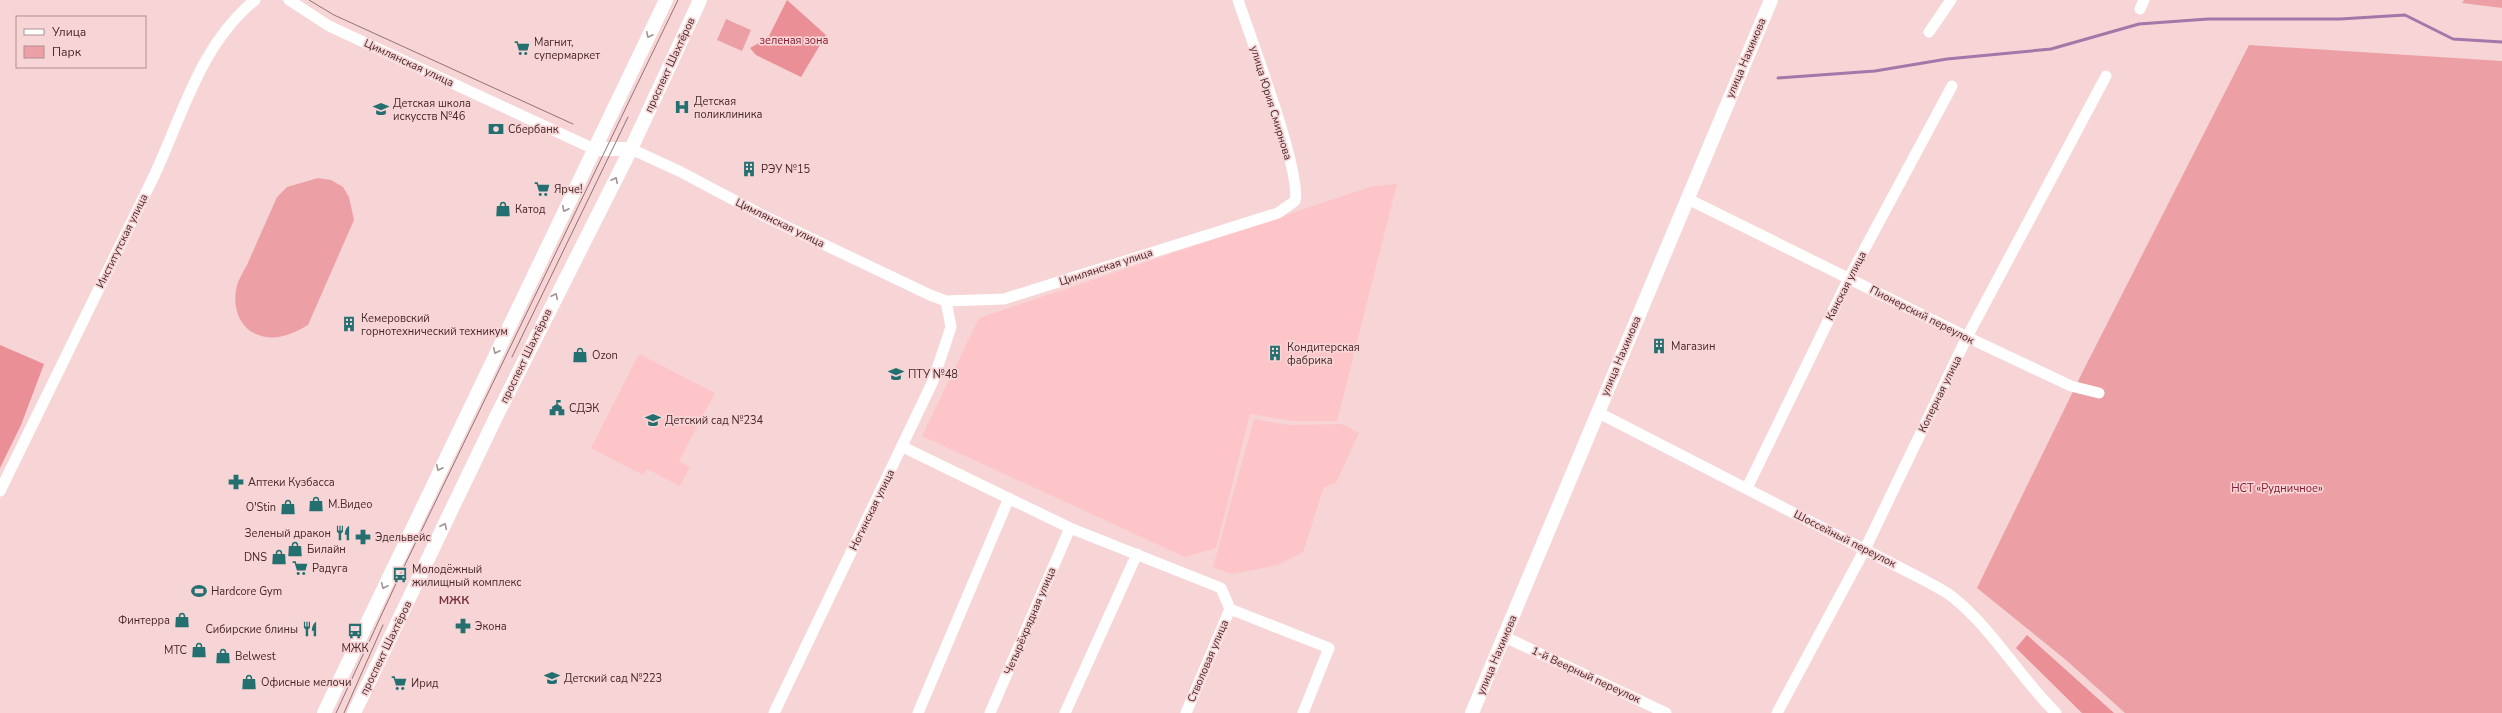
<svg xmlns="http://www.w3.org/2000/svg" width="2502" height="713" font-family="'Nunito Sans',sans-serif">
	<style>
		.built { fill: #fdc5c7 }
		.green { fill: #eca0a5 }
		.forest { fill: #ea8f95 }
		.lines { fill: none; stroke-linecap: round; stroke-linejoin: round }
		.stream { stroke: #a378a9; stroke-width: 3 }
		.minor { stroke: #fff; stroke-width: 11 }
		.major { stroke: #fff; stroke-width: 14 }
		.tram { stroke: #937274; stroke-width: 1 }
		.oneway { stroke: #a39394 }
		.labels { text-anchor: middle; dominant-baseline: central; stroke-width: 3.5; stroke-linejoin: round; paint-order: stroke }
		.park-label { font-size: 11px; fill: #85192f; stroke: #f7d5d6 }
		.poi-label { font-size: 11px; fill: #472729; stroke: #f7d5d6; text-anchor: start }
		.street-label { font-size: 11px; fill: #472729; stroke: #f7d5d6 }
		.neighbourhood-label { font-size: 12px; font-weight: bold; fill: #79333b; stroke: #f7d5d6 }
	</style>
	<rect width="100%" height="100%" fill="#f7d5d6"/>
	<path class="built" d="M1397,184L1337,421H1292L1250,414L1216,548L1185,557L922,436L979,318L1373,186Z
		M639,354L715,393L679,461L690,467L680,486L647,469L643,475L591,448Z
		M1254,419L1288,425L1342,424L1359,433L1336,483L1324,487L1303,552L1278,565L1232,574L1213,567Z"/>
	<path class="green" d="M2464,0H2502V8L2462,3Z
		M726,19L751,30L742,51L717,40Z
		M2249,45L2502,61V713H2125L2066,660L1977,588L2082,373Z
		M318,178L331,180L343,187L349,197L354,220L308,325C291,335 274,342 256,334C239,327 233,307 236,290C237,282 243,272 247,265C257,242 267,220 277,197L287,187Z"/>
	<path class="forest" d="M787,0L826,35L801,77L756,55L750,48L768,38Z
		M0,345L44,364L21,425L0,468Z
		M2027,635L2114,713H2082L2016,648Z"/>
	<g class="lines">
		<path class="stream" d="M1778,78L1875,71L1947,59L2051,49L2139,24L2208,19H2340L2405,15L2453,39L2502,42"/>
		<path class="minor" d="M289,0L329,26L594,149
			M2140,9L2144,0
			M1929,32L1951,0
			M631,149L679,171L762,215L930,295L946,301L1004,299L1278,213L1295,201C1302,173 1250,36 1238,0
			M1688,199L1967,337L2071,386L2099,393
			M1597,412L1924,580C1934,586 1946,591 1955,599C1994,631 2020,678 2056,713
			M903,447L1070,528L1221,588L1230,609L1329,648L1303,713
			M1747,488L1849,278L1952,86
			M0,491C51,386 103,281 154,176C183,114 200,45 255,0
			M1505,637L1666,713
			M774,713L933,381L951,327L946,301
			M918,713L1009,498
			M990,713L1070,528
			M1065,713L1137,554
			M1186,713L1230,609
			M1777,713L1865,549L1967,337L2106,76"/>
		<path class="major" d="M594,149H631
			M324,713L666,0
			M354,713L497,415L631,149L700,0
			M1472,713L1771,0"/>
		<path class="tram" d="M309,0L334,15L573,124
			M512,357L628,117
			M336,713L400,575L678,0
			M344,713L383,625"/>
	</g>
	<defs><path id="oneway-chevron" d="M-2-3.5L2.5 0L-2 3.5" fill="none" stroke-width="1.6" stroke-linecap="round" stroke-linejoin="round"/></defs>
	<g class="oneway">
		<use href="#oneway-chevron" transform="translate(649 35) rotate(116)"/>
		<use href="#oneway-chevron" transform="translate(615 180) rotate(-63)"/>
		<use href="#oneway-chevron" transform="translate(565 209) rotate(116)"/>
		<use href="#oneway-chevron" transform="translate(555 296) rotate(-63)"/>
		<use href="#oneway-chevron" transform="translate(496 351) rotate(116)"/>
		<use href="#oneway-chevron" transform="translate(439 468) rotate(116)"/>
		<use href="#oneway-chevron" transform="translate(444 526) rotate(-65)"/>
		<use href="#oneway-chevron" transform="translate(384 586) rotate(115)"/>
	</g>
	<defs>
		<symbol id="supermarket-bare" viewBox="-9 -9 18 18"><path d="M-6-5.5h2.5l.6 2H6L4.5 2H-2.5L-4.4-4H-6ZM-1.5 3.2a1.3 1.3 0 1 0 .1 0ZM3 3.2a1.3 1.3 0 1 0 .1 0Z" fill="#246f70" stroke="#f7d5d6" stroke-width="2.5" paint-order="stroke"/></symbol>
		<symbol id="hospital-bare" viewBox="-9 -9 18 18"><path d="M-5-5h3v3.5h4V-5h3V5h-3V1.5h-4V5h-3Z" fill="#246f70" stroke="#f7d5d6" stroke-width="2.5" paint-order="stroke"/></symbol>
		<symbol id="school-bare" viewBox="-9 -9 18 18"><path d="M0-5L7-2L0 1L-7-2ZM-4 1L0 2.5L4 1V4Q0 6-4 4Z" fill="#246f70" stroke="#f7d5d6" stroke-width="2.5" paint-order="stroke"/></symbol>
		<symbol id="bank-bare" viewBox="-9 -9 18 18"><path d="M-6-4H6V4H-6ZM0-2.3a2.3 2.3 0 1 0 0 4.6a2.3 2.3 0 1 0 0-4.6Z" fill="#246f70" stroke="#f7d5d6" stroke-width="2.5" paint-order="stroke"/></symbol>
		<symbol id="building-bare" viewBox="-9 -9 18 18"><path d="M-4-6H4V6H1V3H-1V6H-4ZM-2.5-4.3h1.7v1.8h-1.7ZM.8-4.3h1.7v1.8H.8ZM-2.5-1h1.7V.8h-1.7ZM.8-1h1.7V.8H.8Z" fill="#246f70" stroke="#f7d5d6" stroke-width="2.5" paint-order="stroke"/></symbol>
		<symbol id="shop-bare" viewBox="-9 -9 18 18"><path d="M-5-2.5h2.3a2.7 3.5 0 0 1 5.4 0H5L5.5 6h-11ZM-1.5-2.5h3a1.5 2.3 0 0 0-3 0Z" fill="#246f70" stroke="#f7d5d6" stroke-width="2.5" paint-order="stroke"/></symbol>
		<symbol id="university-bare" viewBox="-9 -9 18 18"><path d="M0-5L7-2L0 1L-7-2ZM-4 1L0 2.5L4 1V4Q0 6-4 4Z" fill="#246f70" stroke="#f7d5d6" stroke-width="2.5" paint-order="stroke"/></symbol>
		<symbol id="civic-bare" viewBox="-9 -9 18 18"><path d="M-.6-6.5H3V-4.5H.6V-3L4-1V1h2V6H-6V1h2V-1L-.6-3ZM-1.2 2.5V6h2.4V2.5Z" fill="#246f70" stroke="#f7d5d6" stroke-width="2.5" paint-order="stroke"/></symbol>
		<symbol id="pharmacy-bare" viewBox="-9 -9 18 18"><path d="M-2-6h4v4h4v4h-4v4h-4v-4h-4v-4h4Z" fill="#246f70" stroke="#f7d5d6" stroke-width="2.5" paint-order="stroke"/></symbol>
		<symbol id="restaurant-bare" viewBox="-9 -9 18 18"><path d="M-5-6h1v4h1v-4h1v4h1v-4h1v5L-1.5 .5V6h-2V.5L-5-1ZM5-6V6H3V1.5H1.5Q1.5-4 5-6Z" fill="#246f70" stroke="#f7d5d6" stroke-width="2.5" paint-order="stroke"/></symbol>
		<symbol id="bus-bare" viewBox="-9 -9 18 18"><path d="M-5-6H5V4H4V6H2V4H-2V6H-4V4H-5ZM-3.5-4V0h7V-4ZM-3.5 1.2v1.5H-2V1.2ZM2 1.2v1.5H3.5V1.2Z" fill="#246f70" stroke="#f7d5d6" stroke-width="2.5" paint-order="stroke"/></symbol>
		<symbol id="stadium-bare" viewBox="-9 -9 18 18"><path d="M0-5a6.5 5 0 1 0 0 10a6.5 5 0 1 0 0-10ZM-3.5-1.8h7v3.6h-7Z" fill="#246f70" stroke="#f7d5d6" stroke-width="2.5" paint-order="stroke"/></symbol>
	</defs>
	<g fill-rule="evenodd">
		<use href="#supermarket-bare" x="511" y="37" width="22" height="22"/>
		<use href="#hospital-bare" x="671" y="96" width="22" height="22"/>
		<use href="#school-bare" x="370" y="98" width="22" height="22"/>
		<use href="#bank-bare" x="485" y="118" width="22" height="22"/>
		<use href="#building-bare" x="738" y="158" width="22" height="22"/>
		<use href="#supermarket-bare" x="531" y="178" width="22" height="22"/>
		<use href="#shop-bare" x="492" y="198" width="22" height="22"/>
		<use href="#building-bare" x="338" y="313" width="22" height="22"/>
		<use href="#building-bare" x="1648" y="335" width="22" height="22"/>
		<use href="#building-bare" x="1264" y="342" width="22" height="22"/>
		<use href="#shop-bare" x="569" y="344" width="22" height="22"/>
		<use href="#university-bare" x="885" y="363" width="22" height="22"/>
		<use href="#civic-bare" x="546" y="397" width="22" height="22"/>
		<use href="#school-bare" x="642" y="409" width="22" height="22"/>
		<use href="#pharmacy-bare" x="225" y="471" width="22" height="22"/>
		<use href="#shop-bare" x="305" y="493" width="22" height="22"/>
		<use href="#shop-bare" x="277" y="496" width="22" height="22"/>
		<use href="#restaurant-bare" x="332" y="522" width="22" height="22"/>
		<use href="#pharmacy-bare" x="352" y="526" width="22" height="22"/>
		<use href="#shop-bare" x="284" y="538" width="22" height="22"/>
		<use href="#shop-bare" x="268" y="546" width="22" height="22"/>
		<use href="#supermarket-bare" x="289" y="557" width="22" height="22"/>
		<use href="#bus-bare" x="389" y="564" width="22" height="22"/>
		<use href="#stadium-bare" x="188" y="580" width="22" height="22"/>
		<use href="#shop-bare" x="171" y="609" width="22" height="22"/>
		<use href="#pharmacy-bare" x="452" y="615" width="22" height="22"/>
		<use href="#restaurant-bare" x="299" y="618" width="22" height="22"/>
		<use href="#bus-bare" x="344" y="620" width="22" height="22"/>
		<use href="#shop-bare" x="188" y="639" width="22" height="22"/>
		<use href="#shop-bare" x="212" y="645" width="22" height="22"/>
		<use href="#school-bare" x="541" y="667" width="22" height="22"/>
		<use href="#shop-bare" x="238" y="671" width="22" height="22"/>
		<use href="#supermarket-bare" x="388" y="672" width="22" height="22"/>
	</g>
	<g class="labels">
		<g class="park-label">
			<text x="794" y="40">зеленая зона</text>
			<text x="2277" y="488">НСТ «Рудничное»</text>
		</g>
		<g class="poi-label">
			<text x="534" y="42">Магнит,<tspan x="534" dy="13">супермаркет</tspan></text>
			<text x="694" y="101">Детская<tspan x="694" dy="13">поликлиника</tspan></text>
			<text x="393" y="103">Детская школа<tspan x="393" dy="13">искусств №46</tspan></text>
			<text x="508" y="129">Сбербанк</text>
			<text x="761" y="169">РЭУ №15</text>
			<text x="554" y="189">Ярче!</text>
			<text x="515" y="209">Катод</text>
			<text x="361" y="318">Кемеровский<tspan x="361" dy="13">горнотехнический техникум</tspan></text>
			<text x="1671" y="346">Магазин</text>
			<text x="1287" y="347">Кондитерская<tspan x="1287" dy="13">фабрика</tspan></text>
			<text x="592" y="355">Ozon</text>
			<text x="908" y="374">ПТУ №48</text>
			<text x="569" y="408">СДЭК</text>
			<text x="665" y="420">Детский сад №234</text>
			<text x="248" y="482">Аптеки Кузбасса</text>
			<text x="328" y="504">М.Видео</text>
			<text x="276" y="507" text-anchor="end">O'Stin</text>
			<text x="331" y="533" text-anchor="end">Зеленый дракон</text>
			<text x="375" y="537">Эдельвейс</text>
			<text x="307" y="549">Билайн</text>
			<text x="267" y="557" text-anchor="end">DNS</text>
			<text x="312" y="568">Радуга</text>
			<text x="412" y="569">Молодёжный<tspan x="412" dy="13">жилищный комплекс</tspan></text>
			<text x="211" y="591">Hardcore Gym</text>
			<text x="170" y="620" text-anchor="end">Финтерра</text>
			<text x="475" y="626">Экона</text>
			<text x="298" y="629" text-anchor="end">Сибирские блины</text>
			<text x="355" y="648" text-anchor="middle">МЖК</text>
			<text x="187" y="650" text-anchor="end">МТС</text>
			<text x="235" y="656">Belwest</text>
			<text x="564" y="678">Детский сад №223</text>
			<text x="261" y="682">Офисные мелочи</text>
			<text x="411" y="683">Ирид</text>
		</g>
		<g class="street-label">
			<text transform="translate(1746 58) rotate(-67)">улица Нахимова</text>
			<text transform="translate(409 63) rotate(25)">Цимлянская улица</text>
			<text transform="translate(670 65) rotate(-65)">проспект Шахтёров</text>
			<text transform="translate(1271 103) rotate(73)">улица Юрия Смирнова</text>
			<text transform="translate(780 223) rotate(26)">Цимлянская улица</text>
			<text transform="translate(122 241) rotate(-64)">Институтская улица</text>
			<text transform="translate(1106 267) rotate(-18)">Цимлянская улица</text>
			<text transform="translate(1846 286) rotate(-63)">Канская улица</text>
			<text transform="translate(1922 315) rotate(27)">Пионерский переулок</text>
			<text transform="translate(526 356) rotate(-64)">проспект Шахтёров</text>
			<text transform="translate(1621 356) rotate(-67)">улица Нахимова</text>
			<text transform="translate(1940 394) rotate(-64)">Коперная улица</text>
			<text transform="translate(872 510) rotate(-64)">Ногинская улица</text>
			<text transform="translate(1845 539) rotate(27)">Шоссейный переулок</text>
			<text transform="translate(1030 621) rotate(-67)">Четырёхрядная улица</text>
			<text transform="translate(386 648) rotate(-64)">проспект Шахтёров</text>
			<text transform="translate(1497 655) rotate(-67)">улица Нахимова</text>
			<text transform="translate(1208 661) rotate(-67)">Стволовая улица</text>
			<text transform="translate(1586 675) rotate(25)">1-й Веерный переулок</text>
		</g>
		<g class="neighbourhood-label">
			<text x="454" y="600">МЖК</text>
		</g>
	</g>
	<rect x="16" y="16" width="130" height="52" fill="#f7d5d6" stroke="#b18f91"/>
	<rect x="24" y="29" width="20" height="6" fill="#ffffff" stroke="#b18f91"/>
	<text x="52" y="36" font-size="12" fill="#472729">Улица</text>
	<rect x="24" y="46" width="20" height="12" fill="#eca0a5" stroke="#b18f91"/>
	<text x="52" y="56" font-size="12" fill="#472729">Парк</text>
</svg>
